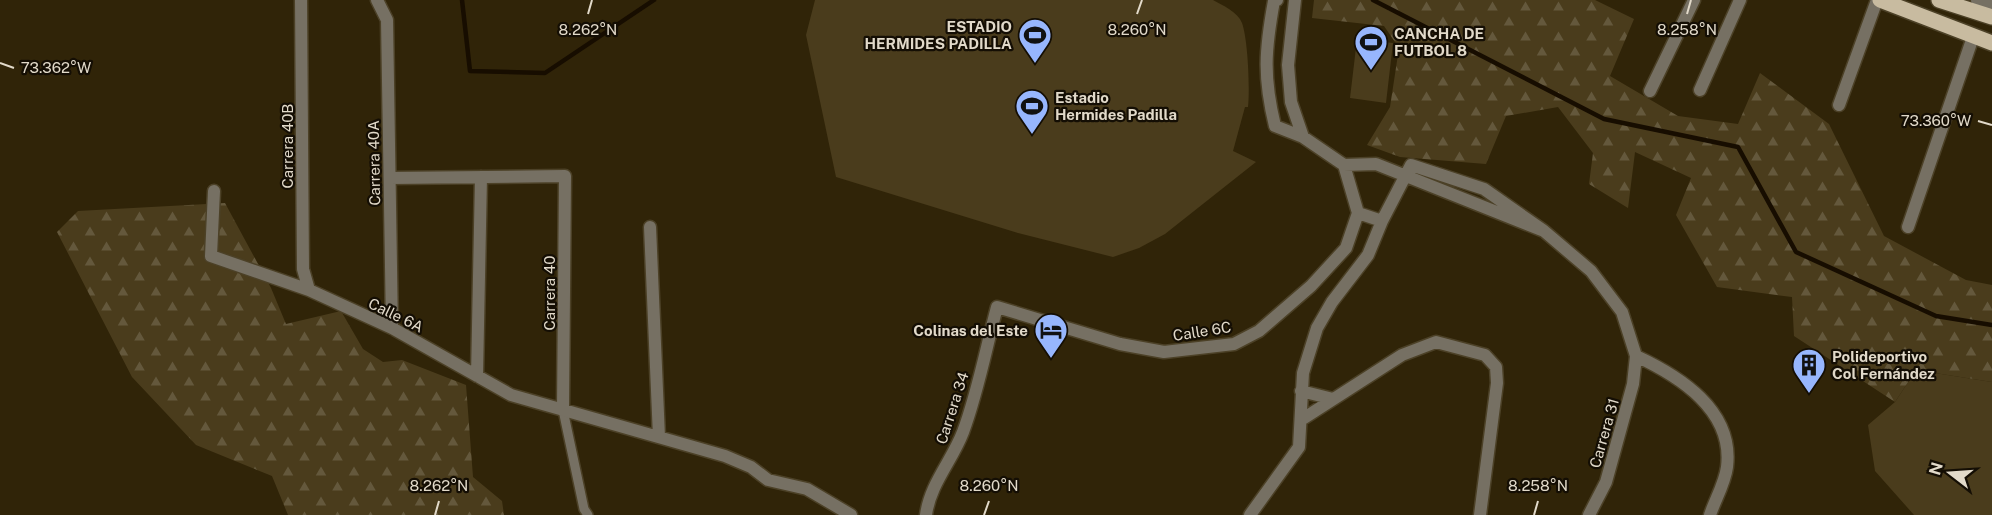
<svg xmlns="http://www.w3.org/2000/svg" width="1992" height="515" font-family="'Public Sans',sans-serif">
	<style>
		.green { fill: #4a3c1c }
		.forest { fill: url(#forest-firs) }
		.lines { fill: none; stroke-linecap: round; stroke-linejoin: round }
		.stream { stroke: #170d00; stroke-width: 4.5 }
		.service-casing { stroke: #4c4127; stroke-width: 12 }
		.minor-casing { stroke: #4c4127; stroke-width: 15 }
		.primary-casing { stroke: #4c4127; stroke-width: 18 }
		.service { stroke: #767063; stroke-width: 9 }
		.minor { stroke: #767063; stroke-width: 12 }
		.primary { stroke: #c8bba0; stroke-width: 15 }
		.ticks { fill: none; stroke: #e2daca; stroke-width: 2 }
		.labels { text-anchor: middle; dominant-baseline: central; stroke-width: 4.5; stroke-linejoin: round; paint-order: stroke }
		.poi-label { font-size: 15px; font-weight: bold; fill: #e2daca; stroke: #140e04; text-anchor: start }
		.street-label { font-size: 15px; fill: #e2daca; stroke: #140e04 }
		.ticks-label { font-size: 15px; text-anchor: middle; fill: #e2daca; stroke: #140e04; stroke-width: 4.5; stroke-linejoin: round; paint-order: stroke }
	</style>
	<defs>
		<pattern id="forest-firs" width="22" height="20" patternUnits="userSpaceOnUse" patternTransform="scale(1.5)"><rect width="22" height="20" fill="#4a3c1c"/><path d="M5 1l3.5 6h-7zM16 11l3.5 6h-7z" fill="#64583c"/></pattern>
	</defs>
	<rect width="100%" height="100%" fill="#302408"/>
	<path class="green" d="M815,0H1213C1222,5 1238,12 1242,23C1248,40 1250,88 1248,107H1245L1233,151L1256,162L1165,234L1139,248L1113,257L1018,233L836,177L806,35Z
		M1357,39L1393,43L1386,103L1350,98Z
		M1916,370L1992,382V515H1914L1875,471L1868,425L1895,402Z"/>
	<path class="forest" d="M1314,0H1595L1634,19L1610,76L1678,116L1738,124L1760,73L1829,124L1884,236L1966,280L1992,285V382L1916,370L1895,402L1794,336L1792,297L1717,287L1676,215L1691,178L1635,152L1628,208L1589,184L1593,153L1558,107L1506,116L1486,164L1400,157L1367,145L1390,107L1399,48L1384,26L1312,18Z
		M225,203L271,288L286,324L341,311L363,349L383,362L402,360L466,385L473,477L502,501L504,515H288L272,476L196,445L132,377L57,232L78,211Z"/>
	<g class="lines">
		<path class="stream" d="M462,0L470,71L545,73L654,0
			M1373,0L1604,119L1738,147L1796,252L1936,316L1992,325"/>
		<defs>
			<path id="service" d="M563,410L584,509L588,515"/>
			<path id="minor" d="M301,0L303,269L309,290
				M377,0L387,20L392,328
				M1277,0L1274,1C1265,50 1263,77 1275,126L1303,137
				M1295,0L1288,65L1291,102L1303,137L1344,165
				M1977,0L1992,4
				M1700,90L1740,0
				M1650,91L1694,0
				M1839,105L1877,0
				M1344,165L1376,164L1544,231L1591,271L1622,312L1636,356L1633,384L1606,482L1589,515
				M1344,165L1358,213
				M390,178L565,176L563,410
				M214,191L211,256L309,290L392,328L511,395L725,456L751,467L768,480L807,489L851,515
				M1358,213L1382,221
				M650,227L659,437
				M1908,227L1973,37
				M1636,356C1679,376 1734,410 1727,467C1725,483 1715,500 1710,515
				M477,376L481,177
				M1301,391L1333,399
				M1301,420L1402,355L1436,342L1485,355L1496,367L1497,383L1480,515
				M926,515C930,484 952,461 963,432C978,392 986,348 997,307L1120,344L1164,352L1234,344L1259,331L1311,286L1346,248L1358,213
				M1250,515L1299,447L1303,373L1317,328L1332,302L1368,255L1382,221L1411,165L1484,189L1544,231"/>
			<path id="primary" d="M1880,0L1992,43
				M1939,0L1992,17"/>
		</defs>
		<use href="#service" class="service-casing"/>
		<use href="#minor" class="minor-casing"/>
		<use href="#primary" class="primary-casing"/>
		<use href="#service" class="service"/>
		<use href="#minor" class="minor"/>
		<use href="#primary" class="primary"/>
	</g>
	<path class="ticks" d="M588,14L592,0M1137,14L1142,0M1687,14L1691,0M0,63L14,68M1978,121L1992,125M435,515L439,501M984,515L989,501M1534,515L1538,501"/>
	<defs>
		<symbol id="stadium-pin" viewBox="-11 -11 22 30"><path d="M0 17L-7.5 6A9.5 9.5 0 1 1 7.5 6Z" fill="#97b6fd" stroke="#140e04"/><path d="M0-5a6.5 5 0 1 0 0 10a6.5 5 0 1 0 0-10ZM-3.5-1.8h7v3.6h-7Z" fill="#111"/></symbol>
		<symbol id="hotel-pin" viewBox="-11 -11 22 30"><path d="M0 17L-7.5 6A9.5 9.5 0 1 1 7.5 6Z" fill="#97b6fd" stroke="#140e04"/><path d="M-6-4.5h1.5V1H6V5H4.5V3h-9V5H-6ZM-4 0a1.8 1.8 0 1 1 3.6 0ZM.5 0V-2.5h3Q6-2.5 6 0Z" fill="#111"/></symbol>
		<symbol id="building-pin" viewBox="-11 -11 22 30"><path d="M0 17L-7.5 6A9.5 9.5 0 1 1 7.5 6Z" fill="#97b6fd" stroke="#140e04"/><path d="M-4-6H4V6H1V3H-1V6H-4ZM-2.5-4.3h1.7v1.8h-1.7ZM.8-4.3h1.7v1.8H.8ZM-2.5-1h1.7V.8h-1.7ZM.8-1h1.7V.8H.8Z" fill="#111"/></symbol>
	</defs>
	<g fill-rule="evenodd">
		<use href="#stadium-pin" x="1016" y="16" width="38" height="52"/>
		<use href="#stadium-pin" x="1352" y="23" width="38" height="52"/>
		<use href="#stadium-pin" x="1013" y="87" width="38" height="52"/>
		<use href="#hotel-pin" x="1032" y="311" width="38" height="52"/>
		<use href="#building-pin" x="1790" y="346" width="38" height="52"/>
	</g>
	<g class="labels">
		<g class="poi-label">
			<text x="1012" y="26" text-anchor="end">ESTADIO<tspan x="1012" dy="17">HERMIDES PADILLA</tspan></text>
			<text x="1394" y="33">CANCHA DE<tspan x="1394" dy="17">FUTBOL 8</tspan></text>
			<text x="1055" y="97">Estadio<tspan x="1055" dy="17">Hermides Padilla</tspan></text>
			<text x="1028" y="330" text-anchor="end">Colinas del Este</text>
			<text x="1832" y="356">Polideportivo<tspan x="1832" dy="17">Col Fernández</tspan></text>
		</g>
		<g class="street-label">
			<text transform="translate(287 146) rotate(-90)">Carrera 40B</text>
			<text transform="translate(374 163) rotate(-91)">Carrera 40A</text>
			<text transform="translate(549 293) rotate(-90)">Carrera 40</text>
			<text transform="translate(396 315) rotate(26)">Calle 6A</text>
			<text transform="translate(1202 331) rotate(-9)">Calle 6C</text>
			<text transform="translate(952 408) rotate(-72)">Carrera 34</text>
			<text transform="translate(1604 433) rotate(-74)">Carrera 31</text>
		</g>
	</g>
	<g class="ticks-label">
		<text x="588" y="35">8.262°N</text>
		<text x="1137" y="35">8.260°N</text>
		<text x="1687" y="35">8.258°N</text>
		<text x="56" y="73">73.362°W</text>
		<text x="1936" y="126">73.360°W</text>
		<text x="439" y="491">8.262°N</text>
		<text x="989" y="491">8.260°N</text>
		<text x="1538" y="491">8.258°N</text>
	</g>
	<g transform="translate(1950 473) rotate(287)" stroke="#140e04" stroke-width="4.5" paint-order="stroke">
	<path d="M0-4.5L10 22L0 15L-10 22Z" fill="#e2daca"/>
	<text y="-9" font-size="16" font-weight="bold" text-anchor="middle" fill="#e2daca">N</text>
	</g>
</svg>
